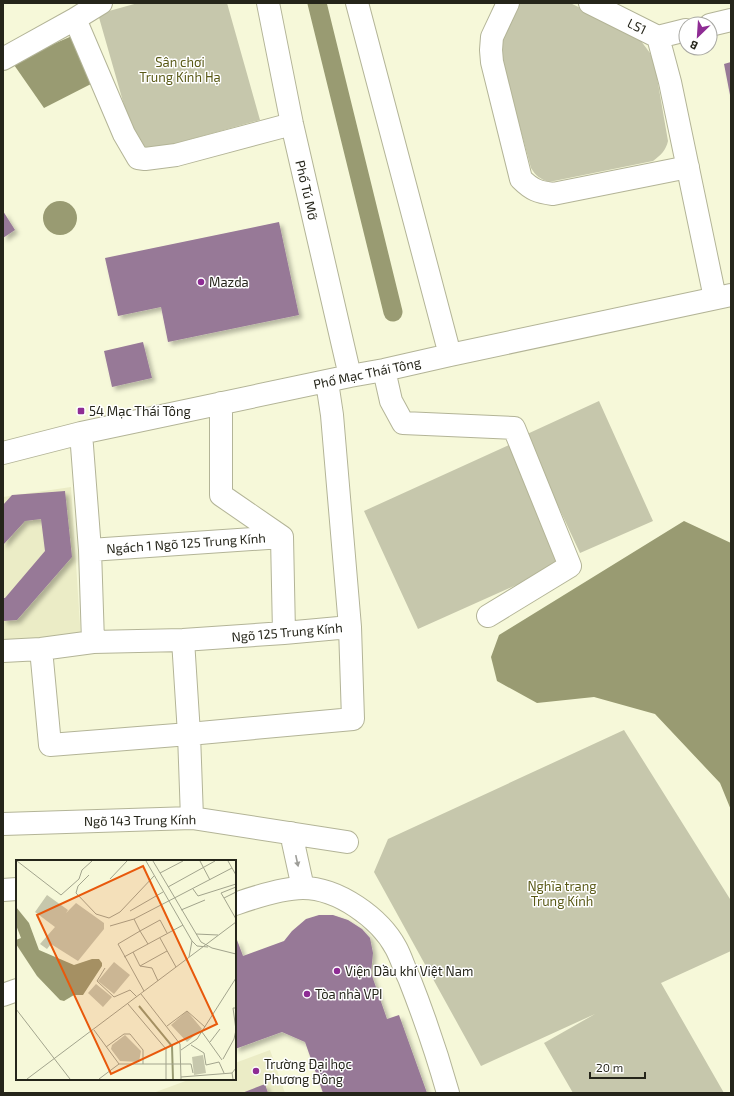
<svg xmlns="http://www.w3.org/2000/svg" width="734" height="1096" font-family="'Exo 2',sans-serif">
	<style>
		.built { fill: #ebecc6 }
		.green { fill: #c6c7ac }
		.water { fill: #999b72 }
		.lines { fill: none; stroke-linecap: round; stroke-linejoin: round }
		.canal { stroke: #999b72; stroke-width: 19 }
		.building { fill: #977997; filter: url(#shadow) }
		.minor-casing { stroke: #b3b497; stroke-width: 24 }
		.minor { stroke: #fff; stroke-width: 22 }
		.oneway { fill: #9d9d98 }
		.poi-dot { fill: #8e2c94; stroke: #fff; stroke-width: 1.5 }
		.labels { text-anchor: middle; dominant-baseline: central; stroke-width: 3; stroke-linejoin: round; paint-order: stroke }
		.street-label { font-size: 13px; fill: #25251a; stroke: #fff }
		.park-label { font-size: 13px; fill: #595916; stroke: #fff }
		.poi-label { font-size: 13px; fill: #25251a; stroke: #fff; text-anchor: start }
		.inset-river { fill: none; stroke: #999b72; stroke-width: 2 }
		.inset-road { fill: none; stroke: #a2a48d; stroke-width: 1 }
		.view { fill: #e8590c; fill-opacity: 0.15; stroke: #e8590c; stroke-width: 2 }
		.inset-edge { fill: none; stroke: #25251a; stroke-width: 2 }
	</style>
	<defs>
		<filter id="shadow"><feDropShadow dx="3.5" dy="3.5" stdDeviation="2" flood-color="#0004"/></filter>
	</defs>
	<rect width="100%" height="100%" fill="#f6f8d9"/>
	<path class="built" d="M71,487L81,640L3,644V497Z
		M270,1050L285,1093H153L191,1079H235V1063Z"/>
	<path class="green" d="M138,3H227L260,120L138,154L98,14Z
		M520,3H570L627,30L641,41L650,53L655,66L668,141C666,150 661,155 653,161L549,182C540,179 536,176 531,168L503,65L502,52L503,38L517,6Z
		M599,401L653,521L580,553L525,435Z
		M509,445L563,564L418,629L364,511Z
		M624,730L730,899H731V951L661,983L724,1093H573L544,1043L595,1014L481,1066L374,872L388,839Z"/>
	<path class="water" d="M72,36L91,84L44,108L12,62Z
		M43 218a17 17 0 1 1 34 0a17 17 0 1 1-34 0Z
		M684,521L731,543V810L720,783L655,714L594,697L537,703L497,681L491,657L499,635Z"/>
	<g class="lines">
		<path class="canal" d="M317,3L393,312"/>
	</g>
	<path class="building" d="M731,62V95H730L724,64Z
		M3,211L15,230L3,238Z
		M279,222L299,315L168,342L161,307L118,316L105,258Z
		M143,342L152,378L112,387L104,351Z
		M65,491L72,557L17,620L3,621V598H5L45,551L41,519L25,521L3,545V505L12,495Z
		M319,915H333L348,920L362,929L370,938L373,953L371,973L387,1019L399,1015L427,1093H323L305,1042L282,1032L235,1049V940H237L243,956L284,941L292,931L306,919Z
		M265,1084L268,1093H242Z"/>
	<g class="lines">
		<defs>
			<path id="minor" d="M268,3L292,124L350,376
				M357,3L450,355
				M508,3L492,37L491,50L492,62L521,179C532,190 538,192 553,194L688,167
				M590,3L658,37L686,30
				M75,19L124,134L138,158L145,159L176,155L292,124
				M710,25L731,20
				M658,37L670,82L715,298
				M3,59L75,19L101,3
				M384,370L391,401L403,423L514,428L570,566L488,616
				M221,403V495L282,537L284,633
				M81,433L90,550L93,642
				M3,453L81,433L350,376L384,370L450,355L731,295
				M90,550L282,537
				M183,640L189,734L353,719L350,627L332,415L327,382
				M41,649L50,745L189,734L192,818
				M3,651L41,649L93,642L183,640L284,633L350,627
				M3,824L192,818L347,842
				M291,833L303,888
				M3,890L17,889
				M235,904C255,897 282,888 303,888C338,888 380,918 396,948C401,957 404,968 409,978C424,1016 437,1054 448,1093
				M3,995L17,990"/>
		</defs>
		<use href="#minor" class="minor-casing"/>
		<use href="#minor" class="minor"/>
	</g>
	<defs><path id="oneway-solid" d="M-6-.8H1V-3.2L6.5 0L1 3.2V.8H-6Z"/></defs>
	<use class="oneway" href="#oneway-solid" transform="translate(297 861) rotate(78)"/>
	<g class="poi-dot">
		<circle cx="201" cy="282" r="4"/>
		<rect x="77" y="407" width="8" height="8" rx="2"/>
		<circle cx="337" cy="971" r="4"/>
		<circle cx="307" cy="994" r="4"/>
		<circle cx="256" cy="1071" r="4"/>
	</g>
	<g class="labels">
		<g class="street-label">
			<text transform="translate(637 26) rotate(26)">LS1</text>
			<text transform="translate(307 190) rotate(77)">Phố Tú Mỡ</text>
			<text transform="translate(367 373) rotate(-12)">Phố Mạc Thái Tông</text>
			<text transform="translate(186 543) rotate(-4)">Ngách 1 Ngõ 125 Trung Kính</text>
			<text transform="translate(287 632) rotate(-5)">Ngõ 125 Trung Kính</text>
			<text transform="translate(140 820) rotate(-1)">Ngõ 143 Trung Kính</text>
		</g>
		<g class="park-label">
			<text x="180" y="62">Sân chơi<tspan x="180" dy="15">Trung Kính Hạ</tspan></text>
			<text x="562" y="886">Nghĩa trang<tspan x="562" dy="15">Trung Kính</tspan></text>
		</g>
		<g class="poi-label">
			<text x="209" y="282">Mazda</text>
			<text x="89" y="411">54 Mạc Thái Tông</text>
			<text x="345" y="971">Viện Dầu khí Việt Nam</text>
			<text x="315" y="994">Tòa nhà VPI</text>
			<text x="264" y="1064">Trường Đại học<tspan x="264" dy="15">Phương Đông</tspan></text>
		</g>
	</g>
	<g transform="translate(16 860)">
		<rect width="220" height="220" fill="#f6f8d9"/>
		<path d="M31,35L52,50L50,53L60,43L88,63V69L62,101L35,84L31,89L24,84L39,67L19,52ZM98,102L114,115L98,134L82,121ZM80,124L96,137L87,147L72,133ZM171,151L186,169L171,182L155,165ZM109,175L125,191L123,202L104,201L95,189L96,185ZM187,195L190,213L178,215L176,197Z" fill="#c6c7ac"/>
		<path d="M0,47L13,63L23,90L58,105L76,99H83L86,103V106L67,135H58L48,141L44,140L21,116L0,84V80L5,78L0,65Z" fill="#999b72"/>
		<path class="inset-river" d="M123,146L156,186L157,219"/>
		<path class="inset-road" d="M1,1L45,35L63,19L66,10L76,1M130,1L176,81L181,86L192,87M137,1L185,82L196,88L220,94M184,1L194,20M212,1L220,15M144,13L167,1M73,15L62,26L60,33L80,54L93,58L104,52L138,16M94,19L111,1M152,27L199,1M177,29L182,36L220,24M220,32L208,38L220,59M208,38L205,33L220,27M165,50L189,40M114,51L147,32M118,59L124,71L144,60L151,73M94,66L118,59L216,8M180,74L202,75M144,78L160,107M117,92L124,106L136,108L142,121M108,97L167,65M173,97L176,81M124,106L151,91M89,108L81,121L98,137L114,130L121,137M128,131L102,84L124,71L132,84M125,134L164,184L165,219M112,144L150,189V219M0,149L54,219M151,166L171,151L189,167M78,170L103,204M186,172L206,200M194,182L204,169M175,185L188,193L190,205L203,202L208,213M90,187L108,174H114L127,190V204M165,190L181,179L220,118M207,199L218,179L220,170L217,148H220M165,217L216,213M11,219L220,62M83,219L103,204H175L177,213M217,219L216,213L220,208"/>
		<path class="view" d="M127,6L201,164L95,214L21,55Z"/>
		<rect width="220" height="220" class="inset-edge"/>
	</g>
	<rect width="734" height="1096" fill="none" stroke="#25251a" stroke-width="8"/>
	<g transform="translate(698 36) rotate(205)"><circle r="19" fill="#ffffff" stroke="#a8a8a3"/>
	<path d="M0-3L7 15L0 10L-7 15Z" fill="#8e2c94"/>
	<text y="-6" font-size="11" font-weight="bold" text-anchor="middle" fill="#25251a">B</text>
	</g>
	<path d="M590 1072v6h55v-6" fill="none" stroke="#25251a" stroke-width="2"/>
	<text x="596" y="1072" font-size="12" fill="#25251a" stroke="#ffffff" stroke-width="3" paint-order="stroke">20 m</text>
</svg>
